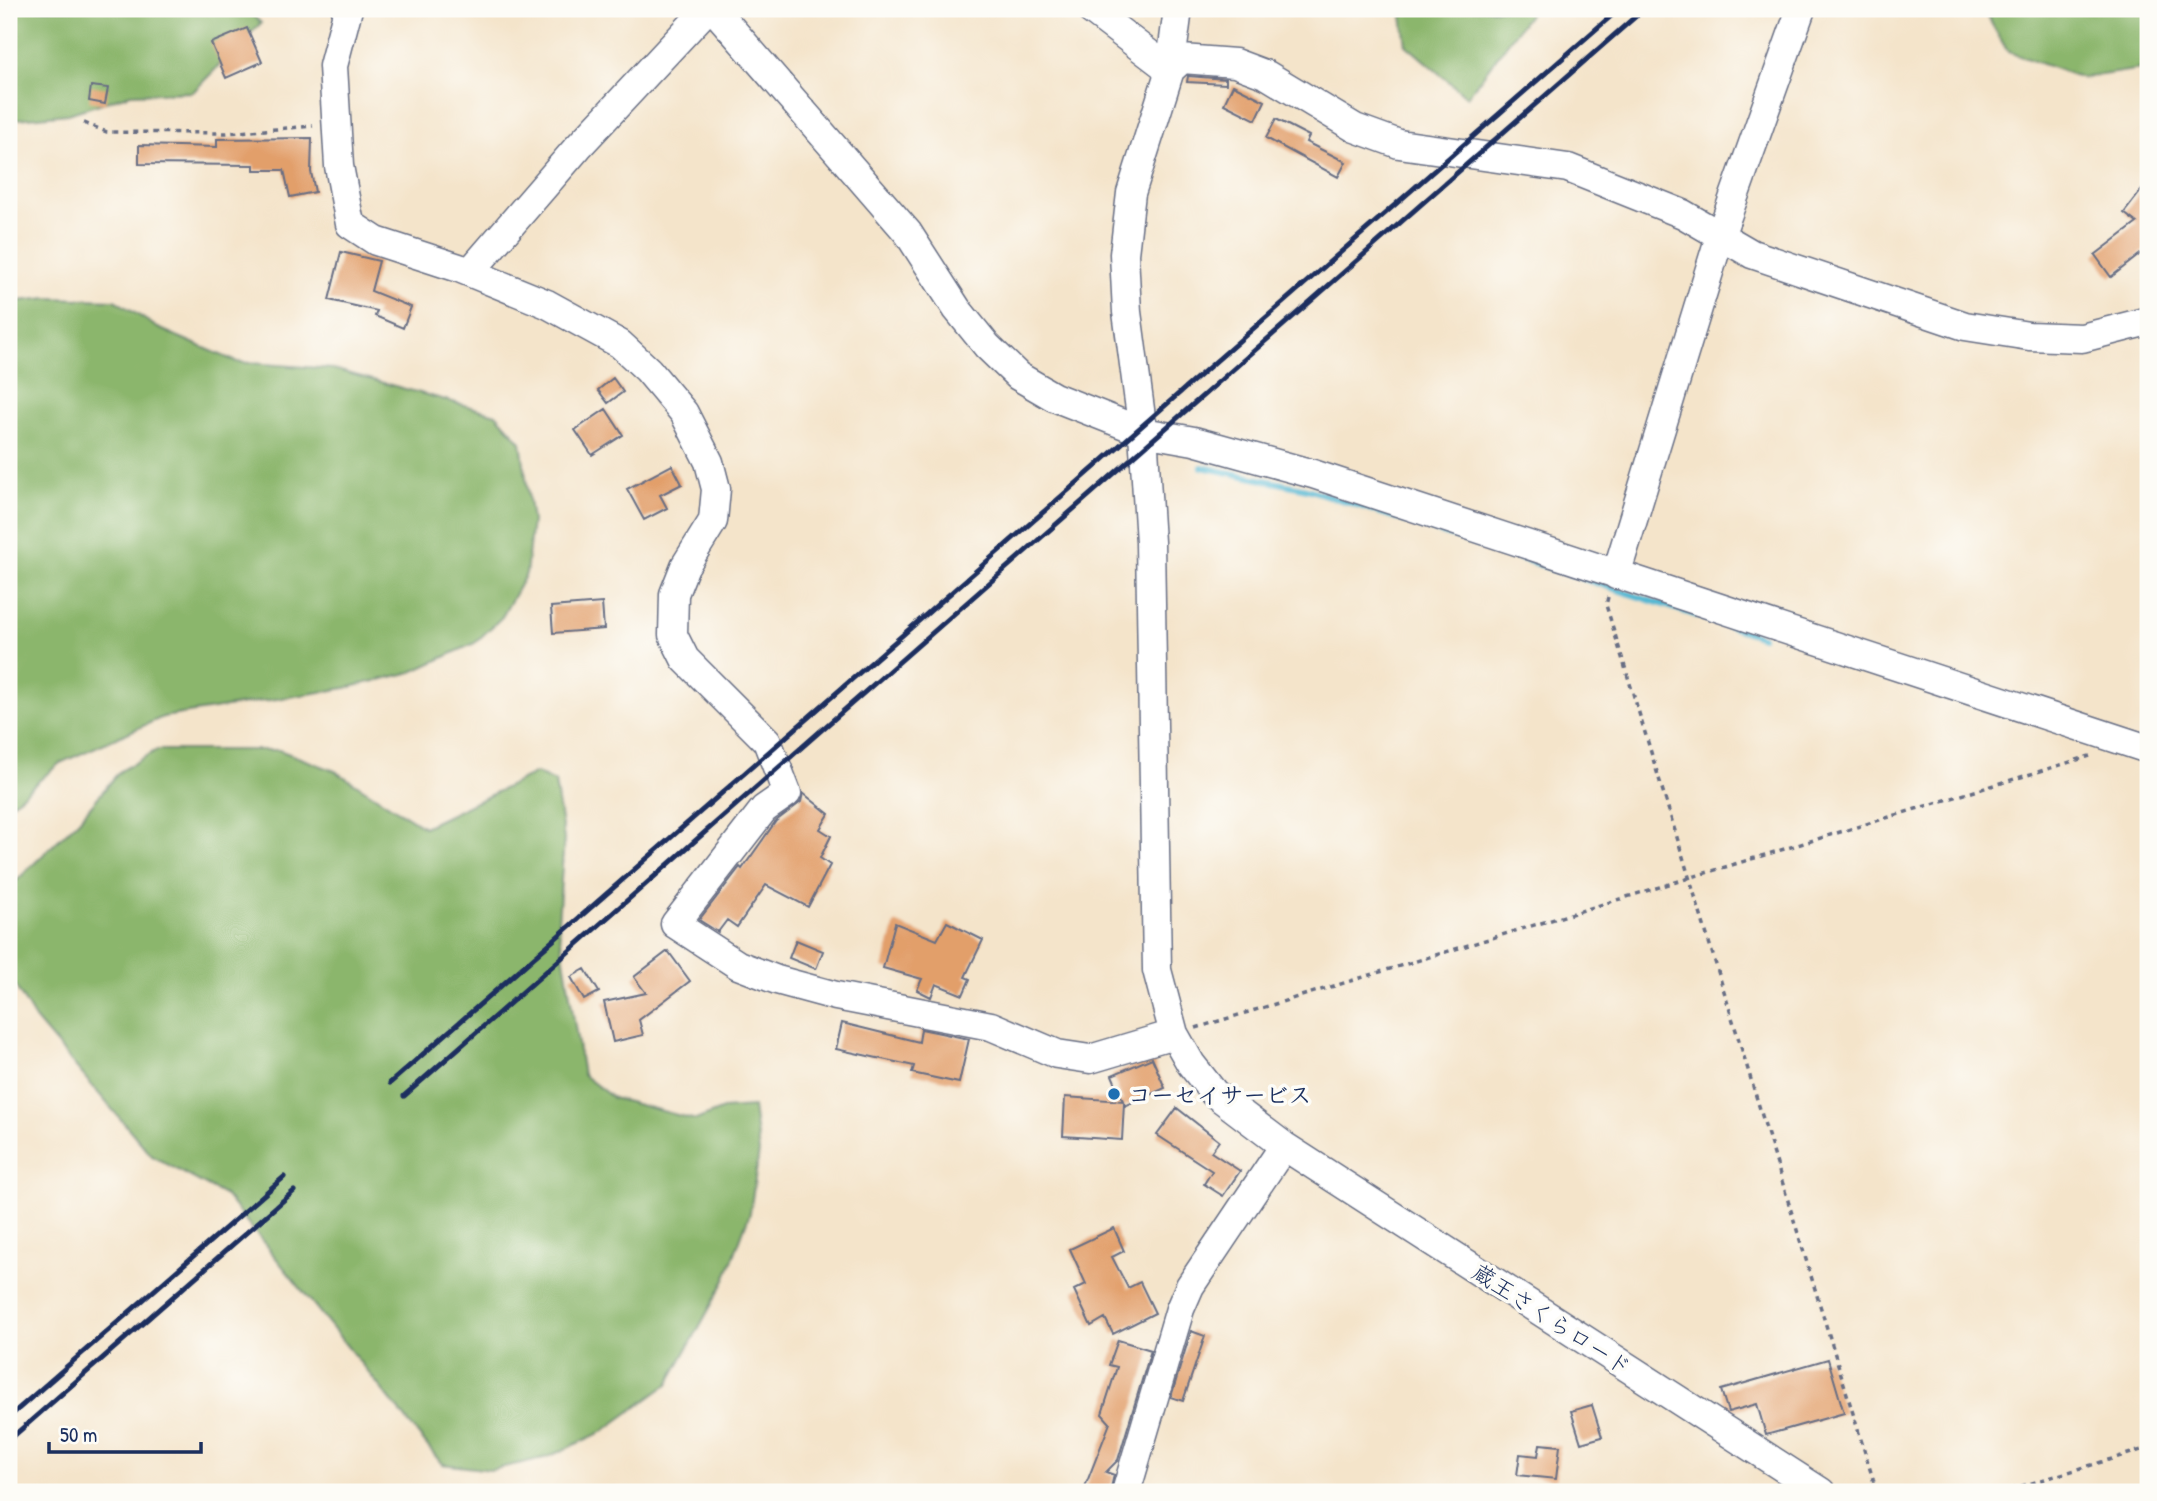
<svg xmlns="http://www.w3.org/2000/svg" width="2157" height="1501" font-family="'Patrick Hand','Klee One',sans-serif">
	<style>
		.forest { fill: #8bb66c; stroke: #537265; stroke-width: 2 }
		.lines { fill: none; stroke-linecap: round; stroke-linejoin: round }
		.stream { stroke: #54b8d3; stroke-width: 6 }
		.building { fill: #e29f6b }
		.minor-casing { stroke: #676e84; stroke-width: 31 }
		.path { stroke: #676e84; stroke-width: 3.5; stroke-dasharray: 5 5; stroke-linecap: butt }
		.minor { stroke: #fff; stroke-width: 28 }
		.rail { stroke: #1b2f5e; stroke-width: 5 }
		.poi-dot { fill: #1f6fb2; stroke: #fdfcf7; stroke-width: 2.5 }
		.labels { text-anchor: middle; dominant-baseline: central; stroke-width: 7; stroke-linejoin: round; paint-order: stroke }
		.poi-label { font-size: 23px; font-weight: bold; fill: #1b2f5e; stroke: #fdfcf7; text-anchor: start }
		.street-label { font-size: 23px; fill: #1b2f5e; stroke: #fdfcf7 }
	</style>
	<rect width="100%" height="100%" fill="#fdfcf7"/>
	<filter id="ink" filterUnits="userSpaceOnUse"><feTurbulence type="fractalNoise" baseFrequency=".0143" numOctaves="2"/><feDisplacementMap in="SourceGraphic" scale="14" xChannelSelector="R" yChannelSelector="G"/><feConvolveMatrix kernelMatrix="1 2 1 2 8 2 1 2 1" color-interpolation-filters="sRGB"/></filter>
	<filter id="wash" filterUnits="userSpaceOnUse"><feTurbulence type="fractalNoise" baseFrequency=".00686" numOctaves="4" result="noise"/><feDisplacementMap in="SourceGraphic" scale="28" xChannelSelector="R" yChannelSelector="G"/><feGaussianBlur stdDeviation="1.57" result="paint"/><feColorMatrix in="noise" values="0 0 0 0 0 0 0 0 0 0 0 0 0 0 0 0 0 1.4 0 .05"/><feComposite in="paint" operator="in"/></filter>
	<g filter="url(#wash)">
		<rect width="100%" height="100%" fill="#f4e4ca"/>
		<path class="forest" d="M9,9H246L261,23L193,92L131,94L68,114L9,120Z
			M1401,9H1533L1467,97L1406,45Z
			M1983,9H2148V68L2082,78L2008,52Z
			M48,298L115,300L158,328L237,362L333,369L496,414L521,442L532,521L526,574L502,617L475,643L412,672L346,688L163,717L60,763L9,806V302Z
			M157,750H279L335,771L424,827L536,773L555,782L564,839L558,922L583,1075L613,1098L696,1120L723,1109L753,1107L759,1152L750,1213L725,1280L668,1384L602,1432L548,1457L491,1470L442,1464L226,1196L152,1156L35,1019L9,975V888L79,820L119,772Z"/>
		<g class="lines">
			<path class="stream" d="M1202,467L1307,489L1762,637"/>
		</g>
		<g id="blocks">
			<path class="building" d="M247,28L262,62L226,78L211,43Z
				M1188,76L1226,79V84L1187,82Z
				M1233,85L1265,101L1256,120L1224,104Z
				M91,86L108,88L105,104L89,101Z
				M1276,119L1309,136L1306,142L1346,162L1338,177L1266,138Z
				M312,138L311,172L315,192L290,197L284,170H254V165L139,164V145L217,147V139Z
				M2148,182V248L2111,277L2095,255L2137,223L2124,213Z
				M341,252L379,261L371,291L411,307L403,328L375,316L377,311L329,300Z
				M613,378L623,392L608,403L598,390Z
				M606,409L623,435L592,455L575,430Z
				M672,465L682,484L660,495L667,508L644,520L627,489Z
				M602,603L604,629L553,633L551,607Z
				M803,793L829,814L820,829L831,836L820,858L830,865L808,907L766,885L737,927L727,920L718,932L699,920L740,867L742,869L776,821L801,802Z
				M947,922L983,940L965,977L970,979L963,995L936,984L931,997L917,990L922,979L883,968L895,923L937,940Z
				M796,940L823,951L816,969L789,958Z
				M668,951L690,981L639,1020L643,1035L613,1042L604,1002L646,993L634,977Z
				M585,969L599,992L584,1000L571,977Z
				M842,1023L919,1042L921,1029L969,1039L959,1083L912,1073L914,1066L836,1049Z
				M1152,1058L1165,1088L1125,1106L1124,1103L1122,1140L1063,1136L1065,1097L1123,1101L1112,1075Z
				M1177,1108L1219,1141L1211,1152L1240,1171L1223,1196L1204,1184L1212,1171L1157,1135Z
				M1114,1228L1124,1251L1112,1257L1128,1288L1140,1282L1155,1313L1113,1334L1105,1318L1091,1326L1074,1290L1086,1284L1070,1249Z
				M1191,1331L1205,1336L1183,1401L1171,1397Z
				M1118,1340L1151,1350L1118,1460L1106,1472L1114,1475L1110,1492H1083L1110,1423L1102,1414L1117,1367L1109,1365Z
				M1828,1359L1844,1413L1766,1435L1757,1404L1728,1412L1721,1390Z
				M1592,1405L1602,1437L1581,1443L1571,1411Z
				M1540,1444L1560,1446L1556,1479L1517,1475L1520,1454L1538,1456Z"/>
		</g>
	</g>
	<g filter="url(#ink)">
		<use href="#blocks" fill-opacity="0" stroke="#676e84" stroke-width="2"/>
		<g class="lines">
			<defs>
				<path id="minor" d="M348,9L333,66L339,166L350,224L376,241L459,268L547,304L620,344L648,370L684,413L709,462L716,489L713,521L685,566L674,594L673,635L685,659L767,741L787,793L764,809L675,924L738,965L777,980L836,996L991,1026L1057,1054L1090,1059L1174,1034
					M714,9L908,233L957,309L987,346L1018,376L1054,397L1143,432L1194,441L1313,474L2148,749
					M1090,9L1170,70
					M1178,9L1170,70L1131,193L1124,254L1127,312L1143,432L1150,542L1157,970L1174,1034L1191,1064L1214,1093L1284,1146L1821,1492
					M1170,70L1182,59L1235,63L1267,75L1355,128L1399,144L1568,168L1683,214L1752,254L1965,326L2029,336L2082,338L2148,321
					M470,272L578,147L707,9
					M1616,575L1720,236L1801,9
					M1126,1492L1180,1309L1190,1286L1284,1146"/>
			</defs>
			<use href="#minor" class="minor-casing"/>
			<path class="path" d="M84,123L107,132L227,133L313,126
				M1608,597L1606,605L1877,1492
				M1196,1028L2090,756
				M2002,1492L2148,1448"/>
			<use href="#minor" class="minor"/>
			<path class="rail" d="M390,1083L1619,9
				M404,1096L1644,9
				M9,1417L284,1177
				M9,1440L294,1191"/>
		</g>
	</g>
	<circle class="poi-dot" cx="1114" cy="1094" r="7"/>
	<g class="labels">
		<g class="poi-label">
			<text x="1128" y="1094">コーセイサービス</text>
		</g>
		<g class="street-label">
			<text transform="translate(1552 1319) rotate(33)">蔵王さくらロード</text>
		</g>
	</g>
	<rect width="2157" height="1501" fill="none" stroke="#fdfcf7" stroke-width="35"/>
	<path d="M49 1442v10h152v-10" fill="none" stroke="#1b2f5e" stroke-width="3.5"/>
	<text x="60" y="1442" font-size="21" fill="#1b2f5e" stroke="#fdfcf7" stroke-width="5" paint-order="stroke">50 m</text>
</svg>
